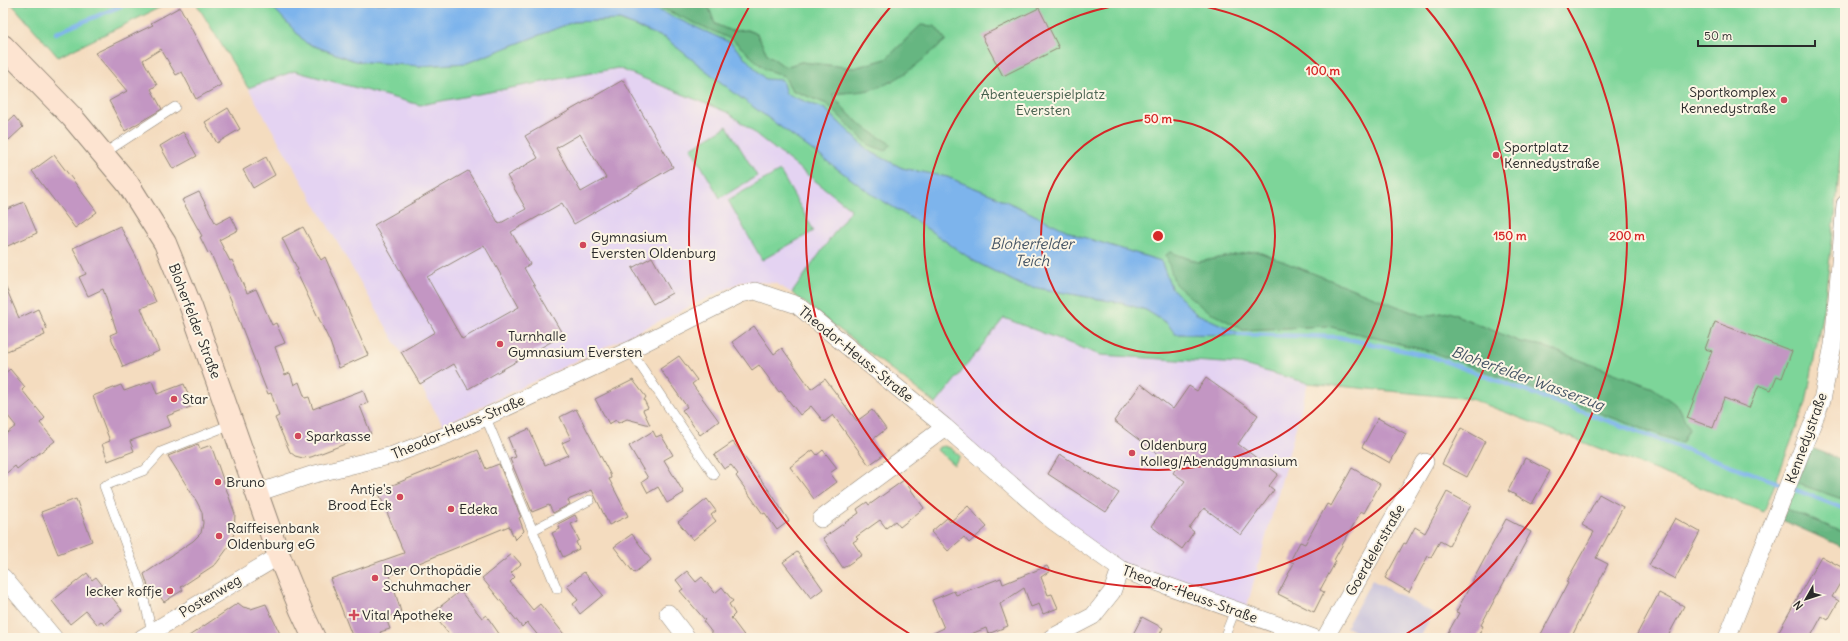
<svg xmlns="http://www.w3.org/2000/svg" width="1848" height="641" font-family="Delius,sans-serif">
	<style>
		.built { fill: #e4d3f2 }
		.industrial { fill: #c6c0da }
		.green { fill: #7dd599; stroke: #548062; fill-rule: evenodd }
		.forest { fill: #66b681; stroke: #487056 }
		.water { fill: #7db4ec; stroke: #54708c }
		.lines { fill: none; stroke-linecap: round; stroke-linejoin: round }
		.stream { stroke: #7db4ec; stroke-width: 4.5 }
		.building { fill: #c396c3; fill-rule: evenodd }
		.lane-casing { stroke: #908475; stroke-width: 10 }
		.street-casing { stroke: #908475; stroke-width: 18 }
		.secondary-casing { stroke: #908475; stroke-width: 24 }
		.lane { stroke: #fff; stroke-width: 9 }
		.street { stroke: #fff; stroke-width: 17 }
		.secondary { stroke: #fde4d1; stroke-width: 22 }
		.ring { fill: none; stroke: #d62828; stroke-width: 2 }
		.poi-dot { fill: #d1495b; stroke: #fcf5e5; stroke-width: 1.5 }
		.labels { text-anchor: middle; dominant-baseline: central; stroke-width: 4; stroke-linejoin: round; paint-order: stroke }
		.poi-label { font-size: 14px; fill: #2b2b2b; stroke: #fcf5e5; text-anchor: start }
		.park-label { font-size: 14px; fill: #445e4c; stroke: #fcf5e5 }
		.street-label { font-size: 14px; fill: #2b2b2b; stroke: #fcf5e5 }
		.water-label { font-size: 15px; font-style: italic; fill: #445465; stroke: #fcf5e5 }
		.centre { fill: #d62828; stroke: #fcf5e5; stroke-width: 2 }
		.ring-label { font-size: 12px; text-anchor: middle; font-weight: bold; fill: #d62828; stroke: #fcf5e5; stroke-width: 4; stroke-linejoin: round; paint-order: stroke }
	</style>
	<rect width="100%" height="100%" fill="#fcf5e5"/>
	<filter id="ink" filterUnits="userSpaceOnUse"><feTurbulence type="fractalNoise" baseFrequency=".025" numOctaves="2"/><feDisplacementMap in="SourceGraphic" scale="8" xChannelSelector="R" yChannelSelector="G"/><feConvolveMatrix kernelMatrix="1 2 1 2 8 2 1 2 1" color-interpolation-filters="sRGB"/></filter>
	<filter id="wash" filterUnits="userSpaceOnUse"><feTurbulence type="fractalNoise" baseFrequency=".012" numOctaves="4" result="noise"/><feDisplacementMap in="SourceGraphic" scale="16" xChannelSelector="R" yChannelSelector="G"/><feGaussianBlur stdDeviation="0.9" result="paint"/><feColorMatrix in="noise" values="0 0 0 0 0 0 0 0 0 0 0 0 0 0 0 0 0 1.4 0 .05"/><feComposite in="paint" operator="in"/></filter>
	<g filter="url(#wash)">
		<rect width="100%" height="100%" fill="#f4dcbf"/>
		<path class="built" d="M618,68L729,113L851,209L792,293L775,283L743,281L443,425L248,88L294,71L420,105Z
			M1004,318L1100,355L1240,364L1308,383L1245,614L1120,569L945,427L936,404Z"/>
		<path class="industrial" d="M1372,580L1433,613L1420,638H1367L1346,627Z"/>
		<path class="green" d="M11,3H169L58,57Z
			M196,3H269L306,43L355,61L420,66L467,63L573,22L619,20L665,38L737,95L873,195L916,221L974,261L1021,285L1121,303L1146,310L1168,324L1176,334L1243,335L1195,313L1171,288L1161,261L1076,235L995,196L947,177L902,168L869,151L825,109L786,94L765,79L731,43L642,3H671L660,7L733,40L765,69L784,76L792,90L827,104L869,145L891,144C862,128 853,120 832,94L871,90L946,40L921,25L886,59L854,68L801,62L785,67L767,54L757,34L747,30L731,31L715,24L709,8L705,3H1845L1843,117L1836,208L1824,305L1806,403L1764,512L1471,399L1308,383L1240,364L1100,355L1004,318L936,404L792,293L851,209L729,113L618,68L420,105L294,71L248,88ZM1256,251L1422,316L1449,312L1520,342L1543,346L1653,388L1689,429L1682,443L1429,351L1327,326L1243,330L1170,252L1198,262Z
			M727,126L757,176L720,198L691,148Z
			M780,171L814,231L762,260L728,200Z
			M944,446L950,448L960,456L954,465L937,450L939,447Z
			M1796,483L1845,500V533L1786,509Z"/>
		<path class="forest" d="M671,3H705L709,8L715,24L731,31L747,30L757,34L767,54L785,67L801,62L854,68L886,59L921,25L935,26L946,40C923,59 902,81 872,89C860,93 845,92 832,94C849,118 866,130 891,144L886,151L869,145L827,104L792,90L784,76L765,69L733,40L659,7Z
			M1256,251L1422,316L1449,312L1520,342L1543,346L1653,388L1679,407L1689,429L1682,443L1429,351L1327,326L1243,330L1203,308L1175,284L1166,255L1170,252L1198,262Z
			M1809,447L1845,461V500L1796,483Z
			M1786,509L1845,533V548L1782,520Z"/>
		<path class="water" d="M269,3H642L731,43L765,79L782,80L786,94L825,109L869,151L902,168L947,177L995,196L1076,235L1161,261L1171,287L1195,313L1244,335L1175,334L1168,324L1146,310L1121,303L1021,285L974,261L916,221L873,195L737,95L665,38L620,20L573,22L467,63L420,66L355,61L306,43Z"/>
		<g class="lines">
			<path class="stream" d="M56,33L128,3
				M1238,334L1338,337L1430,356L1784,485
				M1791,488L1845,509"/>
		</g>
		<g id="blocks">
			<path class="building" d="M180,7L221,85L196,99L182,72L176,75L161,49L143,60L157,85L151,89L162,109L125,131L109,101L127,91L95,53L153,25L151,23Z
				M1039,8L1059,48L1003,76L982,36Z
				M623,80L673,167L574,224L562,203L511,232L530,264L524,268L563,335L468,389L454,364L420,384L401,352L435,332L374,225L468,171L499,224L526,209L507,176L538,158L525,136ZM580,134L606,178L581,192L556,148ZM484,245L519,307L462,339L427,277Z
				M228,108L240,129L217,143L205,122Z
				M14,116L23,127L9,140L3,132V126Z
				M183,132L197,156L173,169L160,146Z
				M54,155L97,212L75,228L32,171Z
				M266,157L275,175L253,188L243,170Z
				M199,192L216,224L231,216L238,230L219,240L230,261L232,260L247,293L256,289L272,325L276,323L285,343L275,347L285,375L290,373L294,385L299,382L305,398L309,397L313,409L363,390L368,403L360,406L371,434L311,457L303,458L295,456L290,452L275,418L279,416L271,393L268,394L231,300L210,252L208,253L200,237L202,236L182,200Z
				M24,202L37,233L3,248V211Z
				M120,226L136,256L156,302L141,308L159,351L123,367L110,335L117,332L103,289L88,296L79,277L86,274L73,248Z
				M303,227L321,260L325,257L368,355L339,368L330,342L296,271L298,270L282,238Z
				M652,257L672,293L653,304L632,268Z
				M3,281L19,318L38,309L47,329L43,330L45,335L7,351L3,341Z
				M1715,322L1792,351L1782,378L1777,376L1771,390L1759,385L1749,408L1724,398L1713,428L1687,418L1712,351L1705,349Z
				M754,326L774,354L782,348L811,389L825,379L857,421L872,410L886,429L872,440L883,455L869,465L833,415L824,422L811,406L800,415L781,391L779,392L759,365L752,370L732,342Z
				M679,356L697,380L692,384L719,421L700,435L682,410L687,407L660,369Z
				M10,369L25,387L22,390L45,418L40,423L55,441L33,458L32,457L17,469L15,466L3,476V436L16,426L3,410V375Z
				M1206,378L1258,415L1238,444L1278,474L1269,486L1274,490L1241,535L1204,508L1189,528L1194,532L1182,549L1151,526L1185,481L1173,473L1176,468L1114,421L1141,384L1173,409L1189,386L1197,391Z
				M633,380L646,397L644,400L648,408L643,410L650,425L627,419L618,423L616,420L609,424L595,399Z
				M152,381L157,394L184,384L193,406L167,416L171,426L130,441L134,451L108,461L102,444L110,441L93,396L121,385L124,391Z
				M576,409L610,474L611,478L609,479L628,516L609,525L592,490L568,500L570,504L553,513L549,505L532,512L510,459L516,457L508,438L529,429L545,465L568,455L562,443L571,439L560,417Z
				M1378,418L1406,434L1390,463L1362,447Z
				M1461,428L1485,441L1467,477L1442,464Z
				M653,431L656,437L661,435L673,455L664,460L684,493L667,503L658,487L648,493L642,482L648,478L629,446Z
				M733,442L771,493L789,521L777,530L765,513L763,514L736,476L738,474L731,465L724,469L714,455Z
				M198,444L200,449L211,445L235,514L234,533L230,545L216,564L181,587L183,590L164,602L159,595L150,592L144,574L193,541L201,533L203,523L202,512L197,502L168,456Z
				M478,450L486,469L499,464L521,517L519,518L524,531L515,540L509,526L390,575L401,612L386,618L390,629L380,632L383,638H353L330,579L404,553L378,491Z
				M813,450L817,455L823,450L837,468L830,473L837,482L814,499L790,467Z
				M1060,454L1119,493L1106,512L1048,474Z
				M1525,458L1550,471L1532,504L1508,491Z
				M1352,468L1380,484L1364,513L1361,511L1334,560L1336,561L1320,590L1324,592L1314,612L1278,594L1294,563L1290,561L1300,542L1305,544L1327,504L1331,506Z
				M904,480L924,508L900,527L895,521L886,528L880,520L856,537L858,539L853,542L862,555L843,568L823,538L859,513L857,509L867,502L869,505Z
				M1447,492L1471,505L1449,546L1440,541L1431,557L1428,556L1409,592L1385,578L1404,543L1406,544L1415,527L1425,533Z
				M1599,494L1623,507L1596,558L1608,564L1571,638H1539L1568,583L1566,582L1594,532L1582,525Z
				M76,499L92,541L58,554L41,512Z
				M707,499L716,511L711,515L716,521L693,540L678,522Z
				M968,506L987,527L969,543L964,537L948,551L931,532L947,518L950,522Z
				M575,515L578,521L571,524L579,540L576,542L579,549L563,557L552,533L560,529L558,524Z
				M1675,518L1700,532L1675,579L1649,565Z
				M1506,519L1531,532L1481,625L1483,626L1477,638H1445L1459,613L1456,612Z
				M632,534L651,560L634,573L614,547Z
				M797,552L823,589L811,598L783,562Z
				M512,554L521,564L511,573L515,577L510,582L533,610L540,604L567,638H540L527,622L522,627L482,578Z
				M1821,556L1845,569V575L1832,597L1839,601L1828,620L1822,616L1810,638H1775Z
				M1047,566L1050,571L1041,577L1048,595L1052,594L1058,608L1043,614L1039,604L1031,607L1024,588L1000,604L1008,626L988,634L986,628L961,638H923L944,628L932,600L954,591L956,595L1001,578L1003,584Z
				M687,571L696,582L702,577L715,593L722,587L733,601L729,604L735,614L731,618L746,638H716L703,621L705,620L680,591L683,589L676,580Z
				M584,572L603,595L580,614L573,604L578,600L567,586Z
				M87,573L92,580L96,577L122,610L104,625L101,621L97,624L86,611L70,624L52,601Z
				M460,591L482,618L486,615L502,638H452L432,613Z
				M1659,593L1684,606L1667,638H1635Z
				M238,603L243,607L251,609L266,604L282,638H186Z
				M1142,617L1163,628L1158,638H1131Z"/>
		</g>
	</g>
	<g filter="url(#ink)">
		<use href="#blocks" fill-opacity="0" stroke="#908475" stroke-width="1"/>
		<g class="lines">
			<defs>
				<path id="lane" d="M103,154L175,107
					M630,350L714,475
					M486,418L557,589
					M533,530L590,500
					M152,632L140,583L104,486L145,470L161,452L232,424
					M1224,638L1235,610"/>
				<path id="street" d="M257,493L311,475L393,455L447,435L630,350L741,294L755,291L797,305L945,427L1053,521L1120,569L1314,638
					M821,519L945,427
					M3,577L54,638
					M668,613L687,638
					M142,638L279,556
					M1051,638L1093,616L1112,592L1120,569
					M1325,638L1425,462
					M1727,638L1822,400L1833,345L1845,204"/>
				<path id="secondary" d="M3,46L72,117L128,184L165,243L191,307L279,556L301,610L314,638"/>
			</defs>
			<use href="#lane" class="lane-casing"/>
			<use href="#street" class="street-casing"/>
			<use href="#secondary" class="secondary-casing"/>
			<use href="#lane" class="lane"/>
			<use href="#street" class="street"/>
			<use href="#secondary" class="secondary"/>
		</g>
	</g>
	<g class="ring">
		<circle cx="1158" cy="236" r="117"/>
		<path d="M1180 3A234 234 0 1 1 1136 3"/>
		<path d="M1424 5A352 352 0 1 1 892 5"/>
		<path d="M913 636A469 469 0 0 1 750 5M1566 5A469 469 0 0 1 1403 636"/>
	</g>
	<g class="poi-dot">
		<circle cx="1784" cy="100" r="4"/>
		<circle cx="1496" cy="155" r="4"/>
		<circle cx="583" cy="245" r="4"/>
		<circle cx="500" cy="344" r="4"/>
		<circle cx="174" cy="399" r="4"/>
		<circle cx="298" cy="436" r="4"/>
		<circle cx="1132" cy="453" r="4"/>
		<circle cx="218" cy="482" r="4"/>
		<circle cx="400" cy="497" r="4"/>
		<circle cx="451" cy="509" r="4"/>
		<circle cx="219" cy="536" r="4"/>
		<circle cx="375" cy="578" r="4"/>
		<circle cx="170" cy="591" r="4"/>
		<path d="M352 609h4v4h4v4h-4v4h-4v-4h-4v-4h4z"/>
	</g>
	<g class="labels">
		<g class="poi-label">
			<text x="1776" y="92" text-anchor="end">Sportkomplex<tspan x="1776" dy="16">Kennedystraße</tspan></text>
			<text x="1504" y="147">Sportplatz<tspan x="1504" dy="16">Kennedystraße</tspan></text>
			<text x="591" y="237">Gymnasium<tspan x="591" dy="16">Eversten Oldenburg</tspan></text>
			<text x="508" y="336">Turnhalle<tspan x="508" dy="16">Gymnasium Eversten</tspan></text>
			<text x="182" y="399">Star</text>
			<text x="306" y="436">Sparkasse</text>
			<text x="1140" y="445">Oldenburg<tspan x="1140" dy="16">Kolleg/Abendgymnasium</tspan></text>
			<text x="226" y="482">Bruno</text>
			<text x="392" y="489" text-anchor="end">Antje's<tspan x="392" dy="16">Brood Eck</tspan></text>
			<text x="459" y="509">Edeka</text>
			<text x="227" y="528">Raiffeisenbank<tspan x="227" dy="16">Oldenburg eG</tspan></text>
			<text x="383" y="570">Der Orthopädie<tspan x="383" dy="16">Schuhmacher</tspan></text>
			<text x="162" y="591" text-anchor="end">lecker koffje</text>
			<text x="362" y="615">Vital Apotheke</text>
		</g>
		<g class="park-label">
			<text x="1043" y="94">Abenteuerspielplatz<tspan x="1043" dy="16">Eversten</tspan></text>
		</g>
		<g class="street-label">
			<text transform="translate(195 321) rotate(69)">Bloherfelder Straße</text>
			<text transform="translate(856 354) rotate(39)">Theodor-Heuss-Straße</text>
			<text transform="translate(458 427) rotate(-23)">Theodor-Heuss-Straße</text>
			<text transform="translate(1806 438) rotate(-70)">Kennedystraße</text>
			<text transform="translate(1375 550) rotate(-60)">Goerdelerstraße</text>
			<text transform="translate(1190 594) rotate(20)">Theodor-Heuss-Straße</text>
			<text transform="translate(210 596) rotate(-31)">Postenweg</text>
		</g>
		<g class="water-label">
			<text x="1032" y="243">Bloherfelder<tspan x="1032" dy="17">Teich</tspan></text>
			<text transform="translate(1528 378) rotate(20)">Bloherfelder Wasserzug</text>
		</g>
	</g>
	<circle cx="1158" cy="236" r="6" class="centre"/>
	<g class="ring-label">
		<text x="1323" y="75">100 m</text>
		<text x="1158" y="123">50 m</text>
		<text x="1510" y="240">150 m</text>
		<text x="1627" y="240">200 m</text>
	</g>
	<rect width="1848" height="641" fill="none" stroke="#fcf5e5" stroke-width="16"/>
	<g transform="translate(1806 599) rotate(231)" stroke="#fcf5e5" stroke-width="3" paint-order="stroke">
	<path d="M0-3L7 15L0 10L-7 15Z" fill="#2b2b2b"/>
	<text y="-6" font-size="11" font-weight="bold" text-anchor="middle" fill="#2b2b2b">N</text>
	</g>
	<path d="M1698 40v6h117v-6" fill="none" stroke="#2b2b2b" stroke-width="2"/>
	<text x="1704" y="40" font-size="12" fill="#2b2b2b" stroke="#fcf5e5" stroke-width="3" paint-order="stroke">50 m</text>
</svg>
